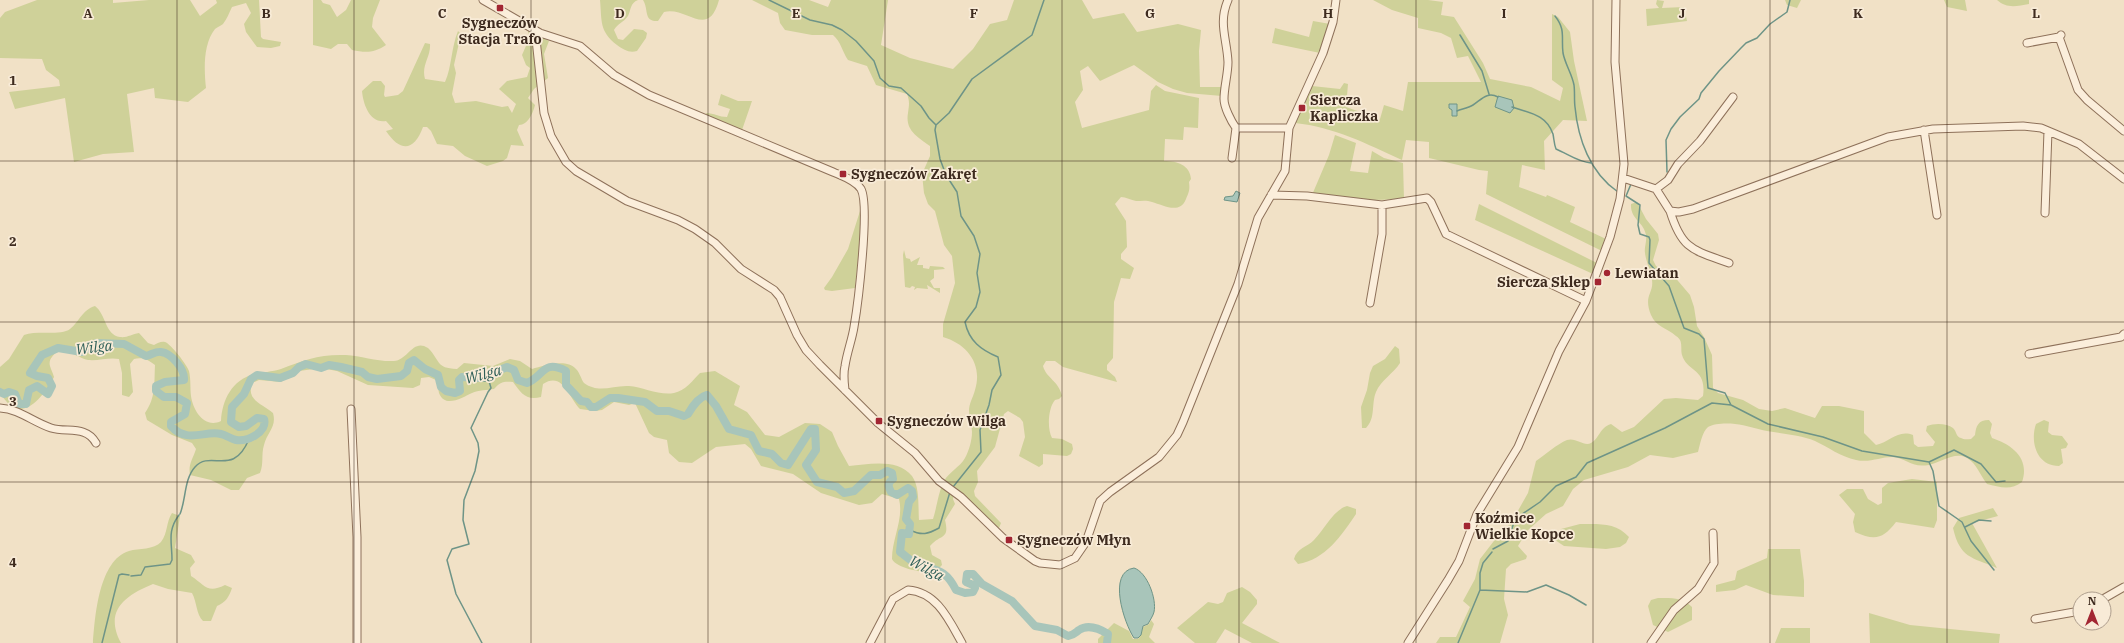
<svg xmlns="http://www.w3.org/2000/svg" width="2124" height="643" font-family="'IBM Plex Serif',serif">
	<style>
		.green { fill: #cfd199 }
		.water { fill: #a8c5ba; stroke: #6e9487 }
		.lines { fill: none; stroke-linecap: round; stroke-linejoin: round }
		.stream { stroke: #6e9487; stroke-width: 1.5 }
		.river { stroke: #a8c5ba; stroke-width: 8 }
		.minor-casing { stroke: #8e715a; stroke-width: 9 }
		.minor { stroke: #fbeedb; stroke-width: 7 }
		.grid { fill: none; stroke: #3e2b1f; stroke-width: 1; stroke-opacity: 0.55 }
		.poi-dot { fill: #a22632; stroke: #f8ebd7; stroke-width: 1.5 }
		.labels { text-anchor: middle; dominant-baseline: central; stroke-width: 3.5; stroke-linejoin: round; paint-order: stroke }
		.poi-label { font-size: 14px; font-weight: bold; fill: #3e2b1f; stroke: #f8ebd7; text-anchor: start }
		.water-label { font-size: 15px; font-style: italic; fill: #2d5e57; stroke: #f8ebd7 }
		.grid-label { font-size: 13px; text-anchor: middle; font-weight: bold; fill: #3e2b1f; stroke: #f8ebd7; stroke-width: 3.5; stroke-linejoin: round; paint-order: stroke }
	</style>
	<rect width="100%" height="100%" fill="#f1e1c6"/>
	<path class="green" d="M37,0H113V3L149,0H190L200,16L217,3L216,0H259L261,37L263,39L281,42L280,46L271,48L257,47L246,32L244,24L251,13L246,3L232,7C229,13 227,19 223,24C221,26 217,27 215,29C203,44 204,70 206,88L188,102L155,98L154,88L127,94L134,152L103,154L74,162L65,98L15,109L9,92L60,86L59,80L46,70L42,59L0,58V18L5,12Z
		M313,0H321L323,3L330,5L337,17L346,10L351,0H380L373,18L372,27L386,45C374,53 366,53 352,50L347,44H338L331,49L313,45Z
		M600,0H638C630,3 631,10 628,16C624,22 617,24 614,30L618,39L623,40L634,29L643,30L647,33L646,38L637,51C629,53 624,50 617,45C599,31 602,21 600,0Z
		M640,0H719C708,40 687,6 664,12L658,21C643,22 649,9 643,0Z
		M752,0H809L828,7L831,0H888L881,45L910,58L953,69L973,49L990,24L1007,20L1014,0H1082L1093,19L1124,13L1137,32L1178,24L1201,30L1199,51L1200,87H1225L1222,96L1187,93L1173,89L1158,82L1134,65L1100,81L1088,66L1080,71L1083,90L1075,102L1082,128L1149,110L1151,91L1156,85L1165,91L1199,98L1198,128L1184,127L1183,140L1165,139L1164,161C1177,161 1190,165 1191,179L1189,182C1190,190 1189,192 1186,199C1180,215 1163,205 1152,202C1147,200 1141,201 1136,201C1131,200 1126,197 1121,197L1115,204L1126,221L1127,247L1121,254V259L1134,268L1130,279L1121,278L1114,302L1113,358L1107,365V370L1115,377L1117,382L1063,367L1055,361H1046L1043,366C1046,378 1059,381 1062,396L1059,399L1055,400C1048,408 1047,429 1052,438L1062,439L1072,444L1073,449L1071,454L1067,456L1043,454V464L1039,467L1019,456L1025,437L1023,422L1020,418L1008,411L1004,414L995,447L977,471L978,482L974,491L975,496L1001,523L999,528L994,526L954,494L953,499L955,504L945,520C950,540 940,534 930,546L932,555L941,560L942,565L935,572C924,573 897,569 892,559C892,538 904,519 899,499L882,494L872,503L859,505L821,493L793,474L761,466L751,449L745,444L716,447L692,463L679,462L669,453L667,440L654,437L649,433L635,403L629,405L614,402L602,410L595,411L580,409C569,398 563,371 543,384L541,397C526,401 521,393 513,382C504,381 500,382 494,389C488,390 478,390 472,393C463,397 445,409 439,393C438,389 438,384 436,380L429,377L421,378L420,385L413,388L368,385L337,371L321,368L299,371L281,382L259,380L252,383C246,401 262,403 273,413C277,427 267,432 264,445C261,454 264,464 260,473L247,478L239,490H231L211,480L190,475C188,464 193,459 196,449L192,443L172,435L147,420L145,413C156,397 154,384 155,365C148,360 143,357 134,359L130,364L133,392L129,397L122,395V373L119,359C109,357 99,361 88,360C77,358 61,342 52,357C50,359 49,363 50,366C51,370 53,373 54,377C47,390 29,418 11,406C7,403 3,397 0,394V367L9,359L24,335C37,330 61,336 70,329C80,321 82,310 95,306C106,314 105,335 120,337C127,338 132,334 139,333L148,343L154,345C158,343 161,341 165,342C171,344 187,365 189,371C191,380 190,387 191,396C193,411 205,429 221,421C222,400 232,380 254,374C262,372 272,372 281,369C304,360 319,354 346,355C361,356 379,362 394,361C408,360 413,338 428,348C441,361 435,368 457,369L464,363L493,366L510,359L520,361L532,369C544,366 566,358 576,369C580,373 581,379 584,383C599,394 613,385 629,386C643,387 660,396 674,393C685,391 693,380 700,373L715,371L740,386L734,405L747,412L765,435L779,437L805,423L820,424L832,432L838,446L849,466C869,464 898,458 912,476C920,487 918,507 919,520L933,519C937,507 938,493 944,481C949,472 960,467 965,458C969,451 972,440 972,432C972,425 969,418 969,411C969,403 973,398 975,390C983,364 967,344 943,337V324L955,283L952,256L944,245L935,211L928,204L924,193L922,174L930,156V146C917,137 905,130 908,113C909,105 910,102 907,94L876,85L867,66L848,60C842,51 841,42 833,35H812L785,30L780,23L778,13Z
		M1373,0H1428L1443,2L1441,15L1454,17L1483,63L1490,79L1531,87L1560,101L1563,88L1552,80V14L1558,17L1570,32L1574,61L1587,121L1563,120L1544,141L1545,170L1522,165L1519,187L1546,197L1547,195L1575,207L1570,222L1606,239L1602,251L1486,194L1488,171L1479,170L1429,158V142L1406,140L1402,160C1367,144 1334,127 1295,123L1312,86L1340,89L1344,83L1348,84L1346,107L1380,119L1384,105L1403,111L1408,82H1481L1468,56L1457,58L1451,38L1441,33L1418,28V18L1392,10Z
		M1657,0L1664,1L1662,8L1684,7L1687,21L1647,26L1646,9L1659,8L1656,4Z
		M1785,0H1801L1797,8L1787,5Z
		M1944,0H1965L1967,11L1947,7Z
		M1997,0H2029V4C2017,6 2007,9 1997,0Z
		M1313,21L1330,24L1320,53L1272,43L1275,28L1309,37Z
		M458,31L461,34L454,65L456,73L452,94L455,103L476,101L502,107L508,106L512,113L516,104L499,89L507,81L527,77L530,68L526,65L522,55L529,39L528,31L549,41L544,54L548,78L534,89L528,98L535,105C533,113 528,125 519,125L517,130L524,146L511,145L507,158L503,161L487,166L465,156L453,146L437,144L431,131L427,127H423C414,152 400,152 386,131L393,129L386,121C370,124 363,104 362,91L373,81H381L385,86L384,95L385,97L398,95L403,91L425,43L430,44C431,57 421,65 425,79L445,82C452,66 451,48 458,31Z
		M721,94L738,101H752L742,130L707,117L706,113C714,113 719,117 727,117L730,109L718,105Z
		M1335,135L1356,143L1350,171L1368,173L1372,151L1384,158L1403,163L1404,199L1374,200L1312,195L1329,155Z
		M1637,202L1646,219L1658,234L1659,240L1653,260L1656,266L1673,275L1690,295L1694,307L1697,326L1704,337L1712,355L1713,388L1718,393L1743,400L1759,409L1772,411L1785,408L1815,418L1822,406H1839L1864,411V433L1876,445C1890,442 1898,429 1913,435L1914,444L1918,447L1933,446L1935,442L1926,431L1927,426C1934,423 1947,423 1953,428C1957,432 1956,437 1961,438C1964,440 1968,439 1971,439L1975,435C1976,426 1978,420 1989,420L1992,424L1990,433L1992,438C2013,445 2030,459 2022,482C2011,491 1999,487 1987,484C1980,475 1977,464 1967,458C1955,451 1940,463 1929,465C1910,468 1907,458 1892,457C1880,457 1870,463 1856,460C1841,457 1828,447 1815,441C1800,435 1783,434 1767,431C1757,429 1746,425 1735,424C1728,423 1714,423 1708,427C1702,432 1700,445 1698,452L1673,458L1650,455L1628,467L1584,480L1573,489L1563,506L1546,514L1527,531L1518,546L1527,556L1526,559L1511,564L1506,569L1504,599L1508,615L1500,643H1436L1440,637H1456L1470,607L1463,601L1475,579L1480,559L1497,537L1511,523L1528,493L1536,461C1545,455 1557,444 1567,440C1576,437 1584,447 1591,443C1600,438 1599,428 1611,424L1622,432L1634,427L1664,399L1676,398L1698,400L1703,396C1707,368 1687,372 1682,355C1680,348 1684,341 1676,336C1667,328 1656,327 1651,315C1643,295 1654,294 1652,280C1651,271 1646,262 1645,253C1644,247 1647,242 1646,235C1644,222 1630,219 1631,204Z
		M1479,204L1597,263L1593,274L1475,220Z
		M860,211H863L855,288L832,291L825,290L824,288L832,277L848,249Z
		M904,250L906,258L910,259L911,262L920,257L917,265H923V268L929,269L930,266L943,267L945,269L934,270V278L930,281L934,288H940V293L927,285L928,289L917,288L914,290L915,287L912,286L910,288L905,287L903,255Z
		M1395,346L1399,349L1400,363C1393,374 1381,380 1376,392C1371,404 1376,418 1366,428H1362L1361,407L1367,390L1370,373L1373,366L1385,359Z
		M2044,420L2049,422L2048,432L2052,435L2062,436L2068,444L2066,448L2061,449L2063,463L2059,466C2036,466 2030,441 2036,424Z
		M1912,479L1937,482V520L1934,528L1896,522C1883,539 1875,541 1855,532L1853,522L1855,514L1839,495L1847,489H1863L1868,499L1878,505L1882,503V488L1888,483Z
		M1347,506L1356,509V514C1342,535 1325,560 1298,564L1294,559C1297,548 1307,547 1314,540C1324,530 1333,510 1347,506Z
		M1993,508L1998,516L1972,523L1997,568C1971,557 1960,558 1953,528L1959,518Z
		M172,513L180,516L175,548L191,555L195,562L190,568L191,576C205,585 207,594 225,585L232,588C229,597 226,602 217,606L211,621H203C196,614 197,602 192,593L168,589L153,584C124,596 104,611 121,643H93C95,616 99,560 129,551C139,548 154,550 161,542C168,533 166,522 172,513Z
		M1580,524C1598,524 1616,522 1629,537L1626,543L1620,547L1606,549L1564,546L1552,538L1561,529Z
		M1768,549H1800L1804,581V597L1773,595L1746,585L1735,590L1716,592V585L1735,580L1737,571L1767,558Z
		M1242,587L1250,592L1257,600V604L1242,623L1280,643H1252L1225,629L1216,643H1195L1177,628L1208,602L1218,604L1223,602L1227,593Z
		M1658,598C1672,598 1682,597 1692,607V620L1668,632L1653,625L1648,606L1651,600Z
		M1869,613L1910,625L2000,634L1999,643H1870Z
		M1151,620L1154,624L1149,637L1155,643H1098V639L1114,623L1129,631L1133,639H1138L1141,635L1143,627L1149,624Z
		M1781,628H1810V643H1775Z"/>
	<path class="water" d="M1498,96L1512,100L1514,108L1510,113L1495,107Z
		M1449,104H1457V116H1452V110L1449,108Z
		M1236,191L1240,193L1237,202L1224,200L1225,197L1233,196Z
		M1134,568C1147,572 1157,599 1154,612C1153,616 1150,620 1148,624L1143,626L1141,635L1138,638H1134C1124,623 1107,572 1134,568Z"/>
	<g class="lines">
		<path class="stream" d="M769,0L810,20L832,25L842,30L856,41L874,61L880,78L889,86L901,88L921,106L929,118L936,125
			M1555,16C1566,30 1561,37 1563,53C1565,64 1572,74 1574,85C1575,92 1574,100 1575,107C1578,139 1590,173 1618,192
			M1460,35L1482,71L1489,94
			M1512,107C1529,113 1546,114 1553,134C1554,139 1554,144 1556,149C1568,154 1578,162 1591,163
			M1457,111C1462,109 1468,108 1473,105C1481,100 1487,91 1498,97
			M1667,172L1666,140L1671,129L1680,117L1699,99L1701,93L1719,71L1741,48L1746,43L1757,38L1770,24L1787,12L1790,0
			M1631,184L1626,196L1640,205L1638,225L1640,234L1649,237L1650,240L1649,263L1669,286L1684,328L1699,334L1704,339L1708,388L1725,393L1731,405
			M481,378L484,381H489L491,388L488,392L471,428L478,443L479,451L475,471L464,500L463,520L469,544L452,549L447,560L456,594L482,643
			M1929,462L1933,471L1939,506L1962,522L1971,541L1994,570
			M953,487L981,452L980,430L989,405L992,390L1001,375L998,357C981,350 969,341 965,322L976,307L980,292L977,273L980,254L974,236L961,216L957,192L946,175L940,159L935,130L936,125L949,113L972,79L1032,35L1044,0
			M180,514C186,500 184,479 195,467C211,449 233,478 249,439
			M1965,527L1979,520L1991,521
			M910,530C922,536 928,534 939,528L950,492
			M1493,549L1508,541L1515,519L1540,502L1556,486L1576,477L1587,463L1665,428L1712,403L1731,405L1768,424L1823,437L1862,451L1929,462L1954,450L1981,464L1996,482L2005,481
			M131,576L141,575L145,567L170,564L172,560C172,542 167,531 179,515
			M1480,590L1527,592L1546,585L1569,595L1586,605
			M102,643L119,575L122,574L129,575
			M1458,643L1480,590V573L1483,563L1492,552"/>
		<path class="river" d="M0,392L4,394L9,392L15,394L19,404H26L29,390L37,386L48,394L52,386L48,378L37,376L30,373L42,355L58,348L82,352L96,343L124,344L146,356C151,355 156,351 161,352C171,353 185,369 184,380L165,382L156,386V391L164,397H176L187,403L185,414L171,422V426C187,444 205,430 221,434C226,435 231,439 236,440C247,442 268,432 264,419L257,418L246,426L239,427L231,422L232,407L244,394L251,379L257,375L280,378L293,373L299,367L306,364L321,368L329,365L341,367L362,372L368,377L377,379L401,376L407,371L409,363L414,360L425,369L438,375L441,387L446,391L455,393L460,391L459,380L462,377L481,378L507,367L514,370L518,380L527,383C544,376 543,359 566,371V385L581,401L587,402L591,407H596L610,398H618L645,402L657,411H669L684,416L688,414C692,407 699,397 707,395L716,406L729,429L751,435L759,451L772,454L781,463L788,465L811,429H815L816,450L806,465L817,482L837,487L844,493L854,491L871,475H880L887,471L892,473L893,479C887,483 888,486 891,492L897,495L908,488L912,491L913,497L909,502L906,519L910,524L909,534L902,533L900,552C905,555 910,561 916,563C936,571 945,568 956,590L965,593L973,592L975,588L973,585L966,582L967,574H973L982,584L1012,601L1035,626L1057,630L1068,636C1074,635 1075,633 1079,630C1088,624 1100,629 1108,634L1107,643"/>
		<defs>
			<path id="minor" d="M483,0L540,33L580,46L614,75L649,95L833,172C842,176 855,180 861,189C870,206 858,304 854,327C852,340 847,352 845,366C843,374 844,382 845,390
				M1228,0C1218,23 1227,39 1228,62C1228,74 1224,87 1224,99C1224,107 1231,121 1236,128H1289
				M535,30L544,113L551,136L566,162L576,171L627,201L678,220L695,229L715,243L741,269L774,290L780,297L797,335L806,350L820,365L878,423L915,453L939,481L961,497L1003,538L1035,561L1040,563L1060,565L1075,558L1086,542L1100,501L1110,492L1159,457L1177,435L1183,422L1238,284L1258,218L1285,171L1289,128L1323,53L1333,22L1336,0
				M2061,35L2059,37L2078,90L2087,100L2124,131
				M2027,43L2059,37
				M1924,130L1937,215
				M1232,158L1236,128
				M1623,178L1656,189L1670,211L1679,212L1693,209L1888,137L1933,129L2023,126L2041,128L2079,144L2124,179
				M1656,189L1668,180L1678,164L1700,141L1733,97
				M1271,195L1307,196L1382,205L1427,198L1431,202L1446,234L1586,301
				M1670,211C1682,250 1693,250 1729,263
				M2045,213L2048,131
				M1370,303L1382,234V205
				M2029,354L2121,337L2124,334
				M0,408C19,409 33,422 51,428C67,433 86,425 96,443
				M351,409L357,537V643
				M2103,599L2124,587
				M2035,619L2080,611
				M870,643L893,599L908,590C937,592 949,620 962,643
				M1408,643L1448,580L1459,561L1477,514L1518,447L1559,351L1586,301L1610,237L1620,199L1624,164L1615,62L1616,0
				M1651,643L1674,610L1698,589L1714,563L1713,533"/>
		</defs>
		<use href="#minor" class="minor-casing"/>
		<use href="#minor" class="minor"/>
	</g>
	<path class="grid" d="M177,0V643M354,0V643M531,0V643M708,0V643M885,0V643M1062,0V643M1239,0V643M1416,0V643M1593,0V643M1770,0V643M1947,0V643M0,161H2124M0,322H2124M0,482H2124"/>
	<g class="poi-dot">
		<rect x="496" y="4" width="8" height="8" rx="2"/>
		<rect x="1298" y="104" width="8" height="8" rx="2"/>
		<rect x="839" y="170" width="8" height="8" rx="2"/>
		<circle cx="1607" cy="273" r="4"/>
		<rect x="1594" y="278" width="8" height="8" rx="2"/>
		<rect x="875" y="417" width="8" height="8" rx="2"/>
		<rect x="1463" y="522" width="8" height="8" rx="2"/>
		<rect x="1005" y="536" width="8" height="8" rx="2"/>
	</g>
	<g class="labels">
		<g class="poi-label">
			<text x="500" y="23" text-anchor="middle">Sygneczów<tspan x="500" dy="16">Stacja Trafo</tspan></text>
			<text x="1310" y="100">Siercza<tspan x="1310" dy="16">Kapliczka</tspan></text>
			<text x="851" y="174">Sygneczów Zakręt</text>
			<text x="1615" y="273">Lewiatan</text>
			<text x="1590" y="282" text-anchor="end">Siercza Sklep</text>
			<text x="887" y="421">Sygneczów Wilga</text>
			<text x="1475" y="518">Koźmice<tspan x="1475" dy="16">Wielkie Kopce</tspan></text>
			<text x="1017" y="540">Sygneczów Młyn</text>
		</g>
		<g class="water-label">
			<text transform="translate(94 347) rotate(-7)">Wilga</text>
			<text transform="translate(483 374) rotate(-15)">Wilga</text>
			<text transform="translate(927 568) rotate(28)">Wilga</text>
		</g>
	</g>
	<g class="grid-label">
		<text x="88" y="18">A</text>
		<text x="266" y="18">B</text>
		<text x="442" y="18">C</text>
		<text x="620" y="18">D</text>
		<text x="796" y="18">E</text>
		<text x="974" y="18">F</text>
		<text x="1150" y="18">G</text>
		<text x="1328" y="18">H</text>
		<text x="1504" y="18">I</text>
		<text x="1682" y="18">J</text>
		<text x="1858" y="18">K</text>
		<text x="2036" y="18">L</text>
		<text x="13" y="85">1</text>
		<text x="13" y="246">2</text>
		<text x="13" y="406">3</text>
		<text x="13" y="567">4</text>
	</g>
	<g transform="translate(2092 611)"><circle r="19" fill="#f8ebd7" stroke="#ae9e8d"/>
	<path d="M0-3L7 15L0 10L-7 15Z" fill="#a22632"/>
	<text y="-6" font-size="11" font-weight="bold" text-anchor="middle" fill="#3e2b1f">N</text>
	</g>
</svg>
